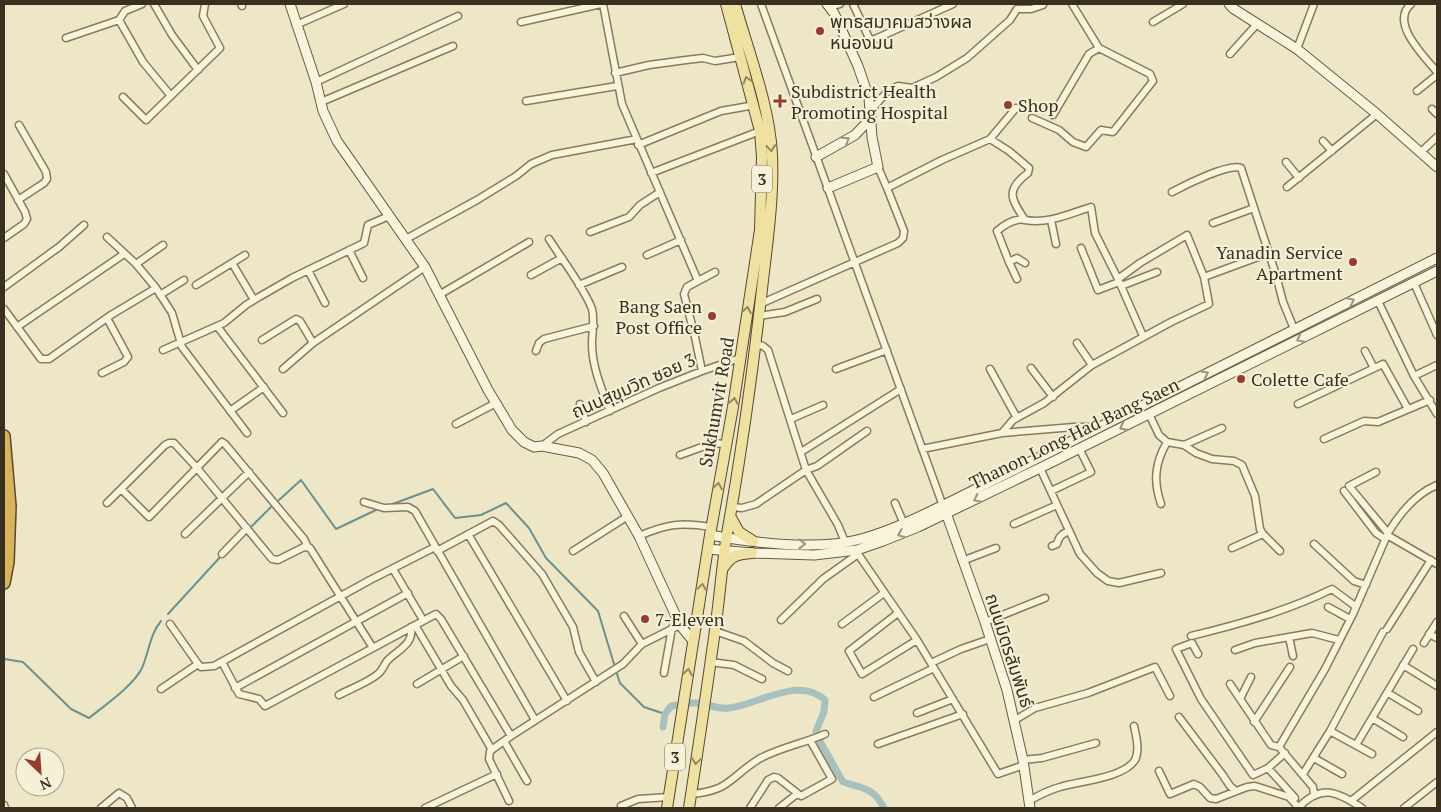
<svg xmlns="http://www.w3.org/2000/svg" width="1441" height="812" font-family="'PT Serif','Noto Sans Thai',serif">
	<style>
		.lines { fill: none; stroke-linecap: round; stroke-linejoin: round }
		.stream { stroke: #6f908c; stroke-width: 2 }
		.canal { stroke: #a9c1be; stroke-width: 7 }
		.street-casing { stroke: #897a5d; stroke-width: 9 }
		.secondary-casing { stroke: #6b5b40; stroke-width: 11 }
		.primary-casing { stroke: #574831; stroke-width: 12 }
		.highway-casing { stroke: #574831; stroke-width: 14 }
		.street { stroke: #f8f3db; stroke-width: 6 }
		.secondary { stroke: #f8f3db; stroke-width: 9 }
		.primary { stroke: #efe1a2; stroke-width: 10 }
		.highway { stroke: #d9b35c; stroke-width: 11 }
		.oneway { stroke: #948861 }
		.oneway2 { stroke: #99927e }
		.poi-dot { fill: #963c2f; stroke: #f5f0d7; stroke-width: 2 }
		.labels { text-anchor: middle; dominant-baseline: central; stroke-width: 4; stroke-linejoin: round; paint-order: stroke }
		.shield { fill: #f5f0d7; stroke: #726a57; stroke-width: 1 }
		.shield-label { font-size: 16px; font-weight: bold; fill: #3a3020 }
		.poi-label { font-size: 18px; fill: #3a3020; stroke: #f5f0d7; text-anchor: start }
		.street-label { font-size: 18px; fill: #3a3020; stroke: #f5f0d7 }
	</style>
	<rect width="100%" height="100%" fill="#ede7c8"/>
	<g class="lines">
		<path class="stream" d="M279,500L301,480L336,529L376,510
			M390,505L433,489L455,518L481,515L506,503L529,528L546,558L598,611L614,664
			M252,526L271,507
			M168,614L222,555
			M4,659L23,662L71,709L89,718C104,706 134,685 142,668C149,652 150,634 161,621
			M617,674L620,683L644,707L665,714"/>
		<path class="canal" d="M663,727L665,714L671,706C678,705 687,703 694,703C706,703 718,710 729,708C758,705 799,675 825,700L824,712L816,731L821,743L843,782C864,789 873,787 884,808"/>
		<defs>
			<path id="street" d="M154,4L172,35L198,70
				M241,4L242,6
				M603,4L622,104L698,281L687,287L684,294L695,337L702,371
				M761,4L943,506
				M853,4L870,40L875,39L953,4
				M1411,4C1389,23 1425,57 1437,72
				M830,7L840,4
				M119,20L143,62L171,96
				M521,22L601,4
				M1153,22L1183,4
				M296,25L344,4
				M66,38L119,20L125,11L142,4
				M1297,49L1314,4
				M1230,54L1257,24
				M615,73L649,65L686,60L703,58L715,61L740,57
				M316,82L458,16
				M1417,91L1437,75
				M123,97L146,120L220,48L203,16L205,4
				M526,101L617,86
				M321,102L453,46
				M1432,109L1437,114
				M871,110L887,92L898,86L912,88L936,77L967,58L1010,20L1017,9H1031L1043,5
				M1053,115L1089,54L1099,48
				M1032,118L1059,130L1073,142L1086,147L1101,130L1113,132L1153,81L1150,74L1099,48L1072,4
				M990,139L1009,151L1029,168L1028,173C1005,190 1011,199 1025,220C1048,224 1069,214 1091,207L1095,233L1118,279L1143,336
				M1323,141L1332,151
				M638,145L721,111L755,105
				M1421,152L1437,137
				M1286,162L1299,178
				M878,167L887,188L942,160L990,139L1016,108
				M651,173L760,131
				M4,174L25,212L27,219L24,224L4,238
				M1287,187L1377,114
				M1172,192C1185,185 1229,163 1241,168L1276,275L1283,302L1294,329
				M18,200L44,183L47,179L46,172L19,125
				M1051,220L1056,244
				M1213,223L1254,208
				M590,232L629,217L640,205L660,192
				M107,237L136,264L156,288L172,313L182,347L247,433
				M406,239L477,200L516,176L531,164L552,155L637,139
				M549,239C561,258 585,289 592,309C595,321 592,332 592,344C592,367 602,390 610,411
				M1081,248L1098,290L1119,282
				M349,250L363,278
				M647,255L681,240
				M1009,262L997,231C1004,225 1015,218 1025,220
				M232,263L254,300
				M136,264L163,245
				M308,270L325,303
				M531,275L562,258
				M1204,277L1269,253
				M1017,279L1009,262L1017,258L1025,263
				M698,281L715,272
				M1414,283L1437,335
				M196,285L245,255
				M579,285L622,267
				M1121,286L1157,272
				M4,287L59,247L84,225
				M160,295L184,280
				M439,295L529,242
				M1378,301L1414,376L1437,414
				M760,304L898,243L903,238L904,231L887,188
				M4,309L41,359H49L111,315L156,288
				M759,316L785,312L817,299
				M217,326L283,413
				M17,327L124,254
				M262,340L296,319L300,321L313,343
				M1077,343L1092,365
				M755,344L763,346L768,350L806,470L838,525L845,542
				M163,350L224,323L246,305L259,297L292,278L364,243L368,225L389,216
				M536,351L539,343L544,339L594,326
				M1365,351L1374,368
				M1031,368L1053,397
				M283,369L313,343L425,267
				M836,369L887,350
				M990,369L1017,418
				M102,373L124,362L128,357L107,318
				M1414,376L1437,365
				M580,404L586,422
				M1298,404L1383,364L1408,409
				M230,411L264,387
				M1149,414L1159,435L1167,442L1184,445L1196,453L1212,459L1234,461L1242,465L1255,496L1260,529L1263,534L1280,551
				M791,419L823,405
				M456,424L496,403
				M1002,433L1013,420L1044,403L1092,365L1171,322L1209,304L1204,277L1187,235L1140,263L1118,279
				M1324,439L1364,421L1378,422L1430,400
				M1184,445L1222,428
				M542,446L558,434L659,388L702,371L740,358
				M922,449L1002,433L1074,427H1096
				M801,452L901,389
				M680,455L713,443L725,444
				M1040,468L1080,554L1097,573L1108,581L1119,583L1161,573
				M1376,472L1349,486L1388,533
				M121,489L149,517L222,442L225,444L304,539L308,547
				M1051,491L1091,472L1079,448
				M1344,491L1376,533L1385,539
				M364,502L384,508L408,507L415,511L535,720
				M107,503L165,445L169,443H174L197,468L272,559L278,560L304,547L310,548L373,648
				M895,503L904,524
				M1161,504C1153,481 1155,463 1167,442
				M732,507L742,508L756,504L806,470L817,466L867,431
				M1014,524L1057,505
				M185,534L249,472
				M468,534L567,701
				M1387,535L1437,564
				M639,536C667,524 681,522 711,527
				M1314,544L1354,581L1366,585
				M1052,546L1057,544C1059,536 1062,534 1069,531
				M1232,548L1263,534
				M857,550L858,554L917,640L998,774L1024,765
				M437,551L493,521L499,525L542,574L573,627L579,652L596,682
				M573,551L628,516
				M222,554L247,528
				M962,561L996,548
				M393,569L423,620
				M1328,607L1350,619
				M898,613L849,651L862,674L917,640
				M624,616L642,644
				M781,620L823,579L858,554
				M985,622L1045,598
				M170,624L198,664L201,667L214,666L370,580L435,547
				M842,624L884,593
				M415,625L451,686L463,700L492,750
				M1387,629L1431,560
				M715,631L744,641L773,663L788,671
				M1429,634L1437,638
				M1191,636C1240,624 1287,611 1332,589L1355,606
				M1289,637L1293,656
				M1424,643L1437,622
				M1235,650L1255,643L1312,633L1339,640
				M1198,654L1192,643L1176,649L1201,699L1253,775L1268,768L1285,753
				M222,662L239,694L259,699L265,706L436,614L441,619L511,736
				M710,662L734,665L762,679
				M931,663L961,649L990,639
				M1403,665L1437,686
				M664,673L672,628
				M417,684L464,656
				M1230,684L1271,745L1279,747
				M235,688L408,593
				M161,689L198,664
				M1388,693L1418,711
				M339,695C352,688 367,683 378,674C382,671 384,665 387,661C397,650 414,645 411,627
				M874,697L934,668
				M1240,699L1251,677
				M917,713L953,699
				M1179,717L1222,774L1230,786L1236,791
				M1372,718L1403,737
				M1015,720L1035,708L1088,693L1155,667L1170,696
				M1254,722L1290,667
				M1330,731L1372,754
				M504,741L527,781
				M878,744L963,714
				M1356,745L1413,649
				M1314,758L1342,774
				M1023,760L1042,758L1096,743
				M1268,768L1295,798
				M1159,771L1170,794L1194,784L1200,787L1210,798L1216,799L1247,787L1255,786L1289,797L1298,807
				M1303,774L1330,731L1383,632
				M691,794C730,791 730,777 759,759C778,748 805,743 825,734
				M1314,794L1313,787L1279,747L1325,669L1353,614L1388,533C1400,513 1415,494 1437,485
				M509,801L489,759L490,751L511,736L623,664L642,644L680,625
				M1029,801C1039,795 1049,790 1060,787C1080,781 1124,778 1135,760C1140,750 1136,736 1134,726
				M1351,801L1437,732
				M4,805L5,808
				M621,806L638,799L669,797
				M101,808L119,793L127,798L132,808
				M425,808L497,774
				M750,808L768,780L774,777L778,778L801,796L832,779L810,740
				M779,808L797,794
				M1298,808C1321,784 1336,791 1362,808
				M1404,808L1437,782"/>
			<path id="secondary" d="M290,4L316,82L323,111L337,141L425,267L488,390L512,430L524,442L534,447L542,446L579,453L592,460L603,473L639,536L680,625L693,641
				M827,4L834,13L858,66L869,98L872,137L878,167L828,188
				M1229,4L1234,9L1297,49L1377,114L1437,167
				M816,157L855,135L871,118
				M945,510L985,622L1007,690L1023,760L1030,808
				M710,535C755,543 817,551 861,539C894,530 925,514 956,499L1437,258
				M708,549L752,553L814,555L857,550L883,541L918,527L1040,468L1437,271"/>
			<path id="primary" d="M730,516L739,532L753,541
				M724,567C731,555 739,554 752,553
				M667,808L710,535L733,407L760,230L762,157L760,131L726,4
				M689,808C698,749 707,689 715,630C720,596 722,562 728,528C742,449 753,369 762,289C767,245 774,199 772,155C770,107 748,50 735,4"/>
			<path id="highway" d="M4,436L10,506L8,562L4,583"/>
		</defs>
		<use href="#street" class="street-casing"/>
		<use href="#secondary" class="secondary-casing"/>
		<use href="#primary" class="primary-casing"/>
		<use href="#highway" class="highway-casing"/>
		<use href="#street" class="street"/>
		<use href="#secondary" class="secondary"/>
		<use href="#primary" class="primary"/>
		<use href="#highway" class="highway"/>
	</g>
	<defs><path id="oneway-chevron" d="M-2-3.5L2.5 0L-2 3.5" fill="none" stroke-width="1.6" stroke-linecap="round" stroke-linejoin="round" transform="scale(1.25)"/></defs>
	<g class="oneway">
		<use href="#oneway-chevron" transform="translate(747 80) rotate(-107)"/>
		<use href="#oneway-chevron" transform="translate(771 148) rotate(85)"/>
		<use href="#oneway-chevron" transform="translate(747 310) rotate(-81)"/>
		<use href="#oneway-chevron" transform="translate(734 401) rotate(-81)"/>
		<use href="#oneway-chevron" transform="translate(718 486) rotate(-80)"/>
		<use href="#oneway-chevron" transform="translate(702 587) rotate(-82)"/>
		<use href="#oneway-chevron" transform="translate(688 672) rotate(-80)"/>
		<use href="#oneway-chevron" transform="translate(696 761) rotate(98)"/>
	</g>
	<g class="oneway2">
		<use href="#oneway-chevron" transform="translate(846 140) rotate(-33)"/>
		<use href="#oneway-chevron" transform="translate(1351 301) rotate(-26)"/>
		<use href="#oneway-chevron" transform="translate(1300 339) rotate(154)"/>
		<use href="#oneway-chevron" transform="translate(1205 374) rotate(-27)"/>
		<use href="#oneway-chevron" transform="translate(1123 427) rotate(153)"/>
		<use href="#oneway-chevron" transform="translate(977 499) rotate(154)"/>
		<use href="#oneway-chevron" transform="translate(901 534) rotate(158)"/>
		<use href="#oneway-chevron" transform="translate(802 544) rotate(1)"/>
	</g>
	<g class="poi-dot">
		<circle cx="820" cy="31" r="5"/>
		<path d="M777.5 93.5h5v5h5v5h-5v5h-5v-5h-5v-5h5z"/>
		<circle cx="1008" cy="105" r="5"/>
		<circle cx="1353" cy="262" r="5"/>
		<circle cx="712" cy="316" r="5"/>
		<circle cx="1241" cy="379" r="5"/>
		<circle cx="645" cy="619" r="5"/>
	</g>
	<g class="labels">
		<g class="shield">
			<rect x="752" y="165.5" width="20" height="27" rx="4"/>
			<rect x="665" y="743.5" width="20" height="27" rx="4"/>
		</g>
		<g class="shield-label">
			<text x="762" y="179">3</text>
			<text x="675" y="757">3</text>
		</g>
		<g class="poi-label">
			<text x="830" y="21">พุทธสมาคมสว่างผล<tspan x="830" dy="21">หนองมน</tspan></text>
			<text x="791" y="91">Subdistrict Health<tspan x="791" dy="21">Promoting Hospital</tspan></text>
			<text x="1018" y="105">Shop</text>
			<text x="1343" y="252" text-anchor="end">Yanadin Service<tspan x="1343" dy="21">Apartment</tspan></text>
			<text x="702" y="306" text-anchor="end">Bang Saen<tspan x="702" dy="21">Post Office</tspan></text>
			<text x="1251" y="379">Colette Cafe</text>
			<text x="655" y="619">7-Eleven</text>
		</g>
		<g class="street-label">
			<text transform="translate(633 385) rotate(-24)">ถนนสุขุมวิท ซอย 3</text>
			<text transform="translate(716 402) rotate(-80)">Sukhumvit Road</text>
			<text transform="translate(1074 433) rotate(-26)">Thanon Long Had Bang Saen</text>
			<text transform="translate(1010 650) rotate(72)">ถนนมิตรสัมพันธ์</text>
		</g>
	</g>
	<rect width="1441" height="812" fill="none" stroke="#3a3020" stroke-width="10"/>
	<g transform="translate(40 772) rotate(155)"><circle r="24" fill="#f5f0d7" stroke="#aaa38e"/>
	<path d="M0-4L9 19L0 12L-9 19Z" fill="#963c2f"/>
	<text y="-8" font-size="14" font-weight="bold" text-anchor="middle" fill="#3a3020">N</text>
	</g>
</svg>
